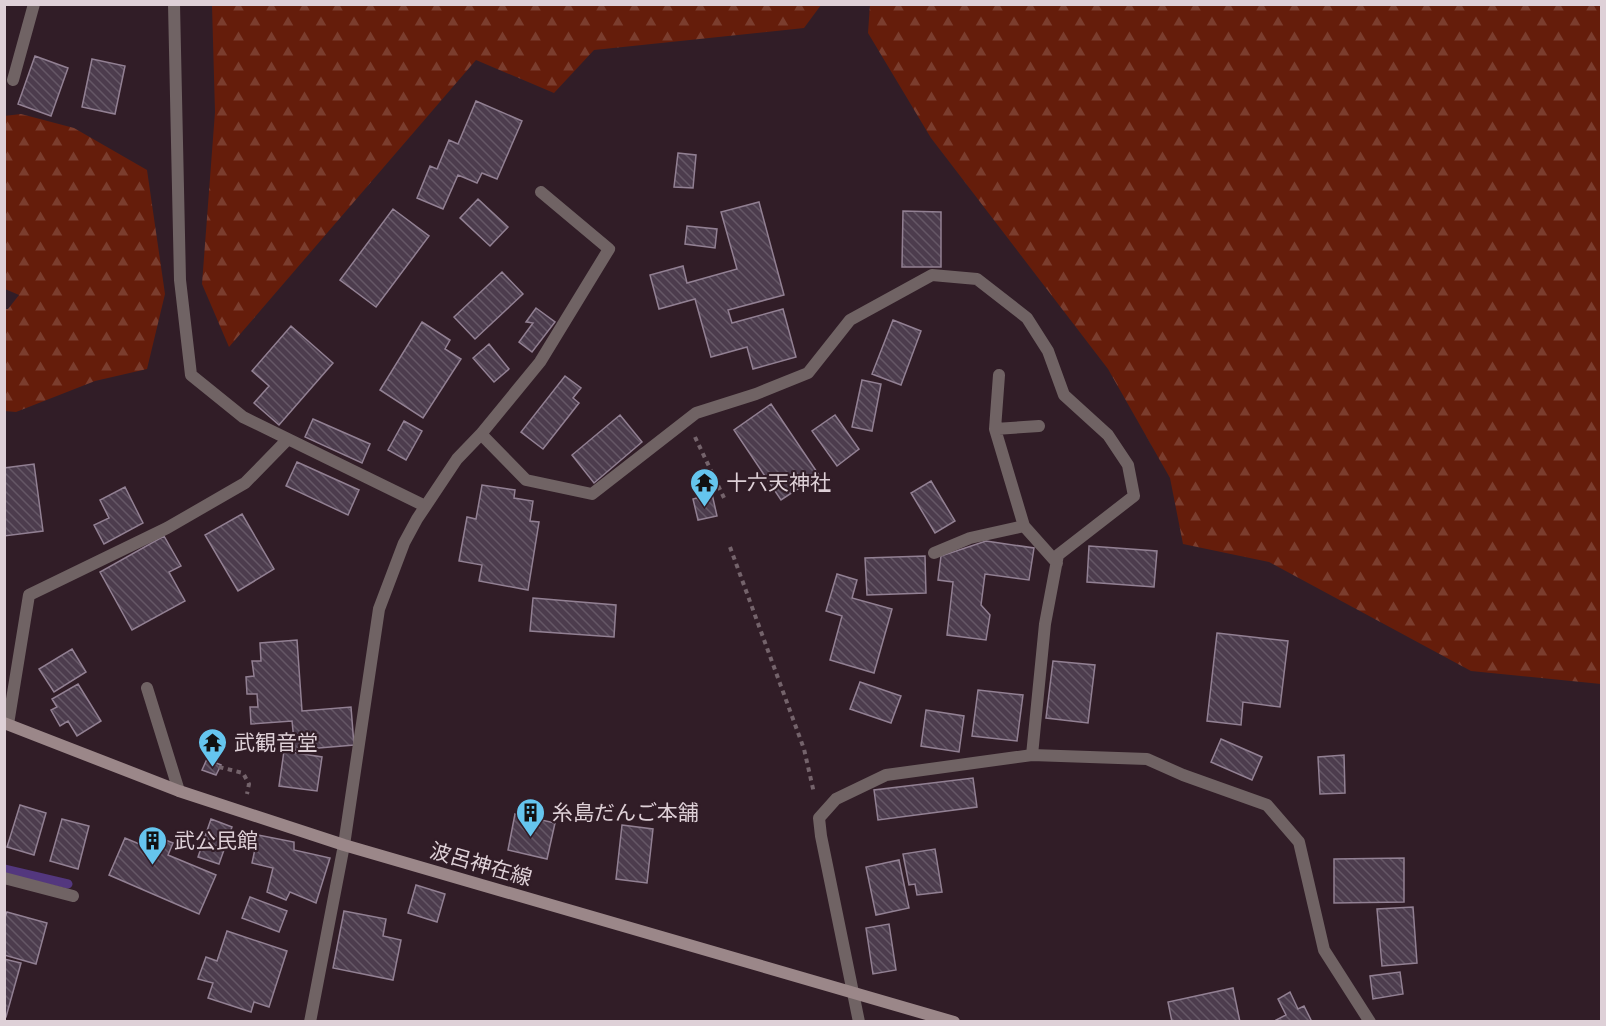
<svg xmlns="http://www.w3.org/2000/svg" width="1606" height="1026" font-family="Figtree,'Noto Sans JP',sans-serif">
	<style>
		.forest { fill: url(#forest-firs) }
		.lines { fill: none; stroke-linecap: round; stroke-linejoin: round }
		.stream { stroke: #53377e; stroke-width: 9 }
		.building { fill: url(#building-back-hatch); stroke: #928093; stroke-width: 1.5 }
		.path { stroke: #74636b; stroke-width: 4; stroke-dasharray: 4.5 4.5; stroke-linecap: butt }
		.lane { stroke: #706364; stroke-width: 12 }
		.street { stroke: #706364; stroke-width: 12 }
		.secondary { stroke: #9b8789; stroke-width: 12 }
		.labels { text-anchor: middle; dominant-baseline: central; stroke-width: 4.5; stroke-linejoin: round; paint-order: stroke }
		.poi-label { font-size: 21px; fill: #ded0d7; stroke: #311d27; text-anchor: start }
		.street-label { font-size: 21px; fill: #ded0d7; stroke: #311d27 }
	</style>
	<defs>
		<pattern id="forest-firs" width="22" height="20" patternUnits="userSpaceOnUse" patternTransform="scale(1.5)"><rect width="22" height="20" fill="#651d0b"/><path d="M5 1l3.5 6h-7zM16 11l3.5 6h-7z" fill="#7b3d2e"/></pattern>
		<pattern id="building-back-hatch" width="6" height="6" patternUnits="userSpaceOnUse" patternTransform="scale(1.5)"><rect width="6" height="6" fill="#4c3c4d"/><path d="M-1 5l2 2M0 0l6 6M5-1l2 2" fill="none" stroke="#655766"/></pattern>
	</defs>
	<rect width="100%" height="100%" fill="#311d27"/>
	<path class="forest" d="M870,4L1601,5V684L1471,671L1269,562L1183,544L1170,478L1108,369L931,138L868,33Z
		M212,5V4L821,5L804,28L594,50L554,93L476,60L229,347L202,284L215,112Z
		M21,114L74,128L147,170L165,294L147,369L95,381L16,412L4,411L5,309H8L19,295L5,289L4,116Z"/>
	<g class="lines">
		<path class="stream" d="M4,869L68,884"/>
	</g>
	<path class="building" d="M35,56L68,68L51,116L18,104Z
		M92,59L125,66L115,114L82,107Z
		M476,101L522,121L497,179L482,173L477,183L458,175L443,209L417,198L430,166L437,169L449,140L458,144Z
		M678,153L696,155L693,188L674,187Z
		M478,199L508,227L490,246L460,218Z
		M759,202L784,295L728,310L732,323L783,309L796,357L753,369L747,347L711,357L695,299L659,309L650,275L683,266L687,283L737,269L721,212Z
		M393,209L429,236L376,307L340,280Z
		M903,211L941,212V267H902Z
		M687,226L717,229L715,248L685,244Z
		M502,272L523,294L475,339L454,317Z
		M536,308L555,322L532,352L519,342L533,323L526,322Z
		M893,320L921,331L901,385L872,374Z
		M422,322L450,340L445,349L461,359L423,418L380,390Z
		M291,326L333,363L279,425L254,403L269,386L252,371Z
		M489,344L509,369L494,382L473,358Z
		M565,376L581,388L573,398L579,403L543,449L521,432Z
		M862,380L881,384L872,431L852,427Z
		M771,404L819,475L781,500L734,430Z
		M620,415L642,442L594,483L572,455Z
		M835,415L859,449L837,466L812,431Z
		M313,419L370,444L362,463L305,437Z
		M404,421L422,431L406,460L388,450Z
		M297,462L359,490L348,515L286,486Z
		M34,464L43,531L4,536V468Z
		M931,481L955,521L935,533L911,493Z
		M482,485L515,490L514,498L533,501L530,521L539,522L528,590L479,581L482,565L459,561L467,517L476,519Z
		M125,487L143,523L104,544L94,525L109,518L100,500Z
		M712,494L717,516L698,520L693,499Z
		M242,514L274,569L238,591L205,535Z
		M164,536L181,566L169,572L185,601L132,630L100,572Z
		M986,541L1034,548L1029,580L985,574L981,605L990,615L986,640L947,635L953,582L938,580L941,556Z
		M1089,546L1157,551L1154,587L1087,582Z
		M925,556L926,593L867,595L865,558Z
		M837,574L857,580L852,598L892,609L874,673L830,660L842,616L826,611Z
		M533,598L616,605L614,637L530,631Z
		M1217,633L1288,641L1280,707L1243,702L1241,725L1207,721Z
		M297,640L302,711L351,707L354,745L295,750L292,721L251,724L250,707H258L257,694H247L246,677L254,676L252,661H261L260,643Z
		M72,649L86,672L54,692L39,669Z
		M1053,661L1095,665L1088,723L1046,718Z
		M860,682L901,696L891,723L850,709Z
		M78,684L101,721L77,736L68,721L60,726L51,710L57,707L52,699Z
		M978,690L1023,695L1017,741L972,736Z
		M926,710L964,716L959,752L921,746Z
		M1221,739L1262,757L1252,780L1211,762Z
		M284,751L322,757L317,791L279,786Z
		M1344,755L1345,793L1320,794L1318,757Z
		M207,759L221,765L216,775L202,770Z
		M973,778L977,807L878,820L874,790Z
		M20,805L46,813L34,855L7,847Z
		M515,814L555,823L547,859L508,850Z
		M62,819L89,826L78,869L50,861Z
		M211,819L232,827L219,864L198,857Z
		M622,825L653,829L647,883L616,879Z
		M150,834L173,843L168,855L216,875L199,914L109,875L125,838L144,846Z
		M258,835L294,842V850L330,858L316,903L290,892L286,900L267,892L273,868L252,863Z
		M935,849L942,892L917,895L915,884L909,885L903,854Z
		M1404,858V902L1334,903V859Z
		M899,860L909,908L876,915L866,867Z
		M416,885L445,894L437,922L408,913Z
		M250,897L287,911L279,932L242,918Z
		M1413,907L1417,963L1382,966L1377,909Z
		M344,911L386,919L383,936L401,940L393,980L333,968Z
		M7,912L47,923L36,964L4,955V919Z
		M889,924L896,970L873,974L866,928Z
		M227,931L287,951L269,1007L254,1002L251,1012L208,998L213,983L198,979L206,957L217,961Z
		M4,959L21,963L6,1017H4Z
		M1400,972L1403,994L1373,999L1370,976Z
		M1233,988L1240,1022H1172L1168,1002Z
		M1290,992L1298,1009L1304,1006L1312,1022H1277L1276,1020L1286,1015L1278,999Z"/>
	<g class="lines">
		<path class="path" d="M695,437L725,500
			M730,547L804,749L814,793
			M219,767L243,773L249,784L247,794"/>
		<path class="lane" d="M147,688L179,791"/>
		<path class="street" d="M174,4L180,280L191,375L243,417L425,506
			M13,80L34,4
			M999,375L995,429L1024,526L1057,563
			M995,429L1039,426
			M481,434L540,362L609,249L541,192
			M934,553L970,538L1024,526
			M8,724L29,595L167,528L245,483L288,439
			M4,878L73,896
			M310,1022L344,845L379,609L404,543L417,519L457,459L481,434L526,480L592,494L696,413L756,394L808,373L850,320L932,275L977,279L1027,318L1048,351L1064,395L1108,435L1128,465L1134,496L1058,555L1045,624L1032,755
			M859,1022L821,836L819,818L836,799L886,775L1032,755L1147,759L1183,775L1267,805L1299,842L1324,950L1370,1022"/>
		<path class="secondary" d="M4,723L179,791L344,845L954,1022"/>
	</g>
	<defs>
		<symbol id="temple-pin" viewBox="-11 -11 22 30"><path d="M0 17L-7.5 6A9.5 9.5 0 1 1 7.5 6Z" fill="#65c5ee" stroke="#311d27"/><path d="M0-6L5-2H3V0L6.5 2.5H4V6H1.5V3h-3V6H-4V2.5H-6.5L-3 0V-2H-5Z" fill="#111"/></symbol>
		<symbol id="building-pin" viewBox="-11 -11 22 30"><path d="M0 17L-7.5 6A9.5 9.5 0 1 1 7.5 6Z" fill="#65c5ee" stroke="#311d27"/><path d="M-4-6H4V6H1V3H-1V6H-4ZM-2.5-4.3h1.7v1.8h-1.7ZM.8-4.3h1.7v1.8H.8ZM-2.5-1h1.7V.8h-1.7ZM.8-1h1.7V.8H.8Z" fill="#111"/></symbol>
	</defs>
	<g fill-rule="evenodd">
		<use href="#temple-pin" x="688" y="466" width="33" height="45"/>
		<use href="#temple-pin" x="196" y="726" width="33" height="45"/>
		<use href="#building-pin" x="514" y="796" width="33" height="45"/>
		<use href="#building-pin" x="136" y="824" width="33" height="45"/>
	</g>
	<g class="labels">
		<g class="poi-label">
			<text x="726" y="482">十六天神社</text>
			<text x="234" y="742">武観音堂</text>
			<text x="552" y="812">糸島だんご本舗</text>
			<text x="174" y="840">武公民館</text>
		</g>
		<g class="street-label">
			<text transform="translate(481 864) rotate(16)">波呂神在線</text>
		</g>
	</g>
	<rect width="1606" height="1026" fill="none" stroke="#ded0d7" stroke-width="12"/>
</svg>
